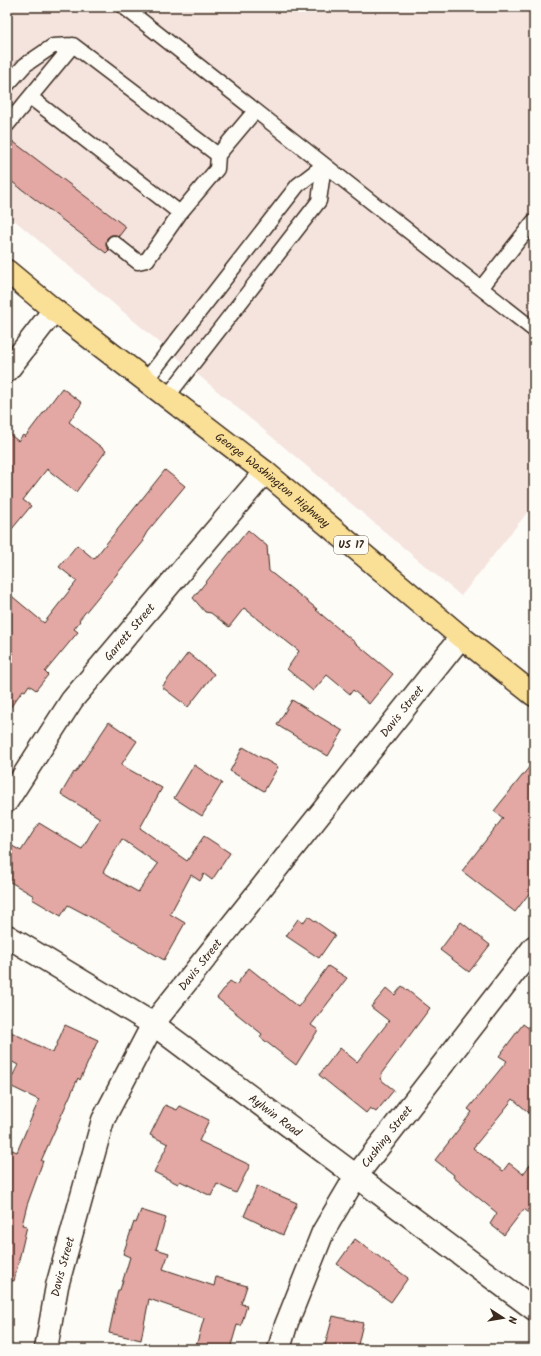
<svg xmlns="http://www.w3.org/2000/svg" width="541" height="1356" font-family="Kalam,sans-serif">
	<style>
		.built { fill: #f5e3de }
		.building { fill: #e3a8a4; stroke: #3b2a1e; fill-rule: evenodd }
		.lines { fill: none; stroke-linecap: round; stroke-linejoin: round }
		.lane-casing { stroke: #3b2a1e; stroke-width: 17 }
		.street-casing { stroke: #3b2a1e; stroke-width: 25 }
		.primary-casing { stroke: #3b2a1e; stroke-width: 25 }
		.lane { stroke: #fdfcf7; stroke-width: 14 }
		.street { stroke: #fdfcf7; stroke-width: 22 }
		.primary { stroke: #fadf96; stroke-width: 22 }
		.labels { text-anchor: middle; dominant-baseline: central; stroke-width: 3.5; stroke-linejoin: round; paint-order: stroke }
		.shield { fill: #fdfcf7; stroke: #75695f; stroke-width: 1 }
		.shield-label { font-size: 11px; font-weight: bold; fill: #3b2a1e }
		.street-label { font-size: 12px; fill: #3b2a1e; stroke: #fdfcf7 }
	</style>
	<rect width="100%" height="100%" fill="#fdfcf7"/>
	<filter id="ink" filterUnits="userSpaceOnUse"><feTurbulence type="fractalNoise" baseFrequency=".025" numOctaves="2"/><feDisplacementMap in="SourceGraphic" scale="8" xChannelSelector="R" yChannelSelector="G"/><feConvolveMatrix kernelMatrix="1 2 1 2 8 2 1 2 1" color-interpolation-filters="sRGB"/></filter>
	<g filter="url(#ink)">
		<path class="built" d="M7,7H534V504L461,596L7,214Z"/>
		<path class="building" d="M7,137L126,227L119,236L116,235H111L107,238L106,246L109,250L106,253L7,178Z
			M62,388L82,403L69,422L106,451L76,492L47,469L23,500L31,506L7,535V432L18,441L23,435L25,437Z
			M165,470L185,486L147,532L143,539L144,541L79,620L80,621L74,629L78,632L45,672L48,675L36,690L29,685L25,691L23,690L7,712V592L44,623L77,581L59,567L77,545L94,559Z
			M248,530L267,546L269,571L317,609L316,610L393,674L369,704L353,690L350,694L327,675L313,691L287,669L299,651L244,608L229,627L211,613L205,612L193,598Z
			M188,653L214,674L188,707L162,687Z
			M292,700L343,731L328,756L277,725Z
			M109,722L137,741L121,765L162,788L140,828L187,861L204,836L230,853L212,880L204,874L200,881L191,875L170,914L185,923L164,960L98,921L68,905L61,916L32,899L34,896L7,880V843L21,851L39,823L82,849L100,818L61,794L74,772L75,773ZM122,839L158,864L138,892L103,872Z
			M243,747L278,767L264,791L230,771Z
			M534,761V887L515,912L462,871L503,818L494,811Z
			M194,765L222,783L202,816L174,798Z
			M308,916L335,935L319,958L286,936L298,919L303,923Z
			M461,922L490,945L469,972L440,950Z
			M328,966L347,978L311,1025L318,1030L296,1065L260,1037L262,1034L217,998L230,981L236,985L249,968L298,1007Z
			M402,986L430,1008L381,1074L382,1076L380,1079L394,1090L376,1112L370,1108L366,1113L319,1075L340,1048L357,1062L389,1021L371,1007L387,988L395,995Z
			M523,1024L534,1032V1117L513,1099L473,1148L503,1171L509,1163L523,1174L534,1160V1217L524,1209L504,1235L490,1224L497,1213L453,1177L454,1175L435,1160L472,1112L468,1109L507,1061L499,1056Z
			M65,1025L98,1040L80,1080L78,1078L41,1161H43L27,1205L22,1225L27,1226L14,1281L7,1280V1148L17,1152L39,1100L8,1085L18,1065L7,1059V1030L53,1053Z
			M165,1105L177,1110L180,1106L209,1120L199,1141L250,1165L236,1193L217,1184L211,1196L180,1181L178,1184L154,1172L168,1144L150,1135Z
			M257,1186L297,1203L283,1235L244,1216Z
			M141,1210L166,1218L156,1249L169,1253L163,1269L214,1286L216,1277L247,1286L241,1304L247,1305L241,1326L237,1325L230,1349H207L196,1346L204,1318L149,1299L141,1340L109,1333L118,1290H120L130,1257L123,1254L134,1222L136,1223Z
			M355,1239L408,1278L391,1302L337,1264Z
			M333,1316L363,1323L357,1349H324Z"/>
		<g class="lines">
			<defs>
				<path id="lane" d="M124,7L534,330
					M7,85L25,65L53,46L73,45L218,155L255,111
					M30,97L180,213
					M7,125L73,45
					M114,243L138,262L147,260L180,213L217,169L218,155
					M481,288L534,221
					M146,380L298,185L324,165
					M167,397L319,201L324,165"/>
				<g id="street">
					<path d="M7,371L54,310"/>
					<path id="s1" d="M7,801L72,700L265,472"/>
					<path id="s2" d="M7,936L153,1024L534,1309"/>
					<path id="s3" d="M46,1349L57,1286L103,1120L153,1024L461,637"/>
					<path id="s4" d="M279,1349L286,1325L323,1232L356,1176L534,947"/>
				</g>
				<g id="primary">
					<path id="s5" d="M7,271L54,310L265,472L461,637L534,695"/>
				</g>
			</defs>
			<use href="#lane" class="lane-casing"/>
			<use href="#street" class="street-casing"/>
			<use href="#primary" class="primary-casing"/>
			<use href="#lane" class="lane"/>
			<use href="#street" class="street"/>
			<use href="#primary" class="primary"/>
		</g>
	</g>
	<g class="labels">
		<rect class="shield" x="334" y="536" width="34" height="18" rx="3"/>
		<g class="shield-label">
			<text x="351" y="545">US 17</text>
		</g>
		<g class="street-label">
			<text stroke="none"><textPath href="#s5" startOffset="338">George Washington Highway</textPath></text>
			<text stroke="none"><textPath href="#s1" startOffset="209">Garrett Street</textPath></text>
			<text stroke="none"><textPath href="#s3" startOffset="744">Davis Street</textPath></text>
			<text stroke="none"><textPath href="#s3" startOffset="420">Davis Street</textPath></text>
			<text stroke="none"><textPath href="#s2" startOffset="323">Aylwin Road</textPath></text>
			<text stroke="none"><textPath href="#s4" startOffset="240">Cushing Street</textPath></text>
			<text stroke="none"><textPath href="#s3" startOffset="84">Davis Street</textPath></text>
		</g>
	</g>
	<rect width="541" height="1356" fill="none" stroke="#fdfcf7" stroke-width="24"/>
	<rect x="12" y="12" width="517" height="1332" fill="none" stroke="#3b2a1e" stroke-width="1.5" filter="url(#ink)"/>
	<g transform="translate(503 1318) rotate(102)" stroke="#fdfcf7" stroke-width="3" paint-order="stroke">
	<path d="M0-3L7 15L0 10L-7 15Z" fill="#3b2a1e"/>
	<text y="-6" font-size="11" font-weight="bold" text-anchor="middle" fill="#3b2a1e">N</text>
	</g>
</svg>
